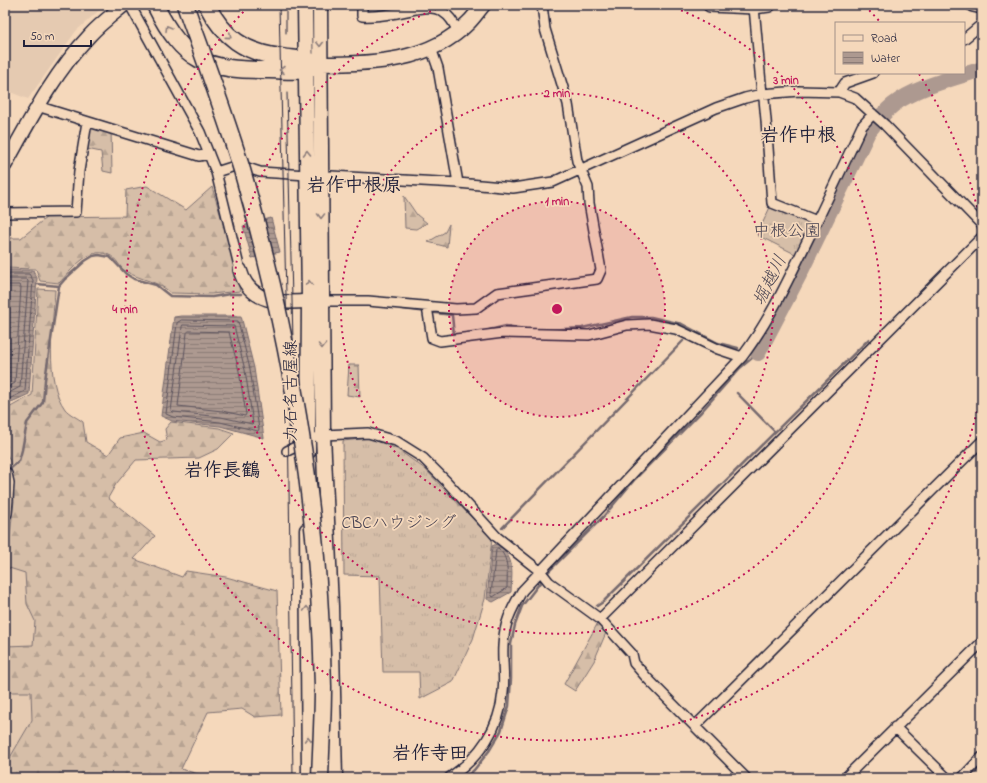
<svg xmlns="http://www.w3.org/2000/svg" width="987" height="783" font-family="'Indie Flower','Klee One',sans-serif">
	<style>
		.built { fill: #e5cab1 }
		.grass { fill: url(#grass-tufts); stroke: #7c7072 }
		.forest { fill: url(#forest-firs); stroke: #7c7072 }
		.water { fill: url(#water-rules); stroke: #75696e }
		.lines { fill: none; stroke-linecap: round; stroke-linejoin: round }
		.shore { stroke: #5a525d; stroke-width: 1 }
		.stream { stroke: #75696e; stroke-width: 2.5 }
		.river { stroke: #ad9990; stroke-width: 16 }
		.street-casing { stroke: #22223b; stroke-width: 12 }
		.secondary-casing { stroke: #22223b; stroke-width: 16 }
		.primary-casing { stroke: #22223b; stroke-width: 17 }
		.highway-casing { stroke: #22223b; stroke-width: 19 }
		.street { stroke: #f5d8bb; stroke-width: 9 }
		.secondary { stroke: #f5d8bb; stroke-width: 13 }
		.primary { stroke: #f5d8bb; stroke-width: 14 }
		.highway { stroke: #f5d8bb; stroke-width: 16 }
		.tram { stroke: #22223b; stroke-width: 1 }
		.highway-bridge-casing { stroke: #22223b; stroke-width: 19; stroke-linecap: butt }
		.highway-bridge { stroke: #f5d8bb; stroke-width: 16 }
		.oneway { stroke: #8c7d7b }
		.ring { fill: none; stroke: #c2185b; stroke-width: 2; stroke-dasharray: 2 4 }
		.labels { text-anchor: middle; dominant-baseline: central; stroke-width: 3.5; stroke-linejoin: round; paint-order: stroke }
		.park-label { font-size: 17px; fill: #464151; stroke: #f5d8bb }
		.street-label { font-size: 17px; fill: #22223b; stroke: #f5d8bb }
		.water-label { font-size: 18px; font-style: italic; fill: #4c4654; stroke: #f5d8bb }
		.quarter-label { font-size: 19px; font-weight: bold; fill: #22223b; stroke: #f5d8bb }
		.centre { fill: #c2185b; stroke: #f5d8bb; stroke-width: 2 }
		.ring-label { font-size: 12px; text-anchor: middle; font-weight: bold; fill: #c2185b; stroke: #f5d8bb; stroke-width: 3.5; stroke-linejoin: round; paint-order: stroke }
	</style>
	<defs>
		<pattern id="grass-tufts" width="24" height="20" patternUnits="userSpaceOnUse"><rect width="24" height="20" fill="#d6bea8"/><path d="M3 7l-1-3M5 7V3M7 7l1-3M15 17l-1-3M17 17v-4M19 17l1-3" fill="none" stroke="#b7a392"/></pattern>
		<pattern id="forest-firs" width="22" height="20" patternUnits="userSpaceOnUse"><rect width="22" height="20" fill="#d6bea8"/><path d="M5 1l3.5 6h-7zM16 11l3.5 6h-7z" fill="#b7a392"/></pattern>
		<pattern id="water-rules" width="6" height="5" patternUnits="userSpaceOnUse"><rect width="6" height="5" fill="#ad9990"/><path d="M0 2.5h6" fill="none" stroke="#8c7c77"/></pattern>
	</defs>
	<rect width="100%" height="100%" fill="#f5d8bb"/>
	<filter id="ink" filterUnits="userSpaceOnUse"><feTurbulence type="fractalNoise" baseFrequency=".025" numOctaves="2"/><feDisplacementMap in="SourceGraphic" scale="8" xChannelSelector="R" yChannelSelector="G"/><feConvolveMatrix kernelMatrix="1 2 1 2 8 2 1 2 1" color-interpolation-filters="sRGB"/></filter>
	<g filter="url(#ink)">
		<path class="built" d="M5,5H105L76,31L28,99L5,90Z
			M5,521L55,539L57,778H5Z"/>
		<path class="grass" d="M771,205L813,221L797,255L757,235Z
			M370,438L397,449L425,469L492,539L485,599L473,639L453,682L420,699L419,672H383L380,576L344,575L343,441Z"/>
		<path class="forest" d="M87,122L111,129L112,173L103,171L101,152L82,148Z
			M147,186L186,210L212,187L228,240L240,291L211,294L171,293C158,281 141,280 127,272C119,268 117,258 109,255C89,245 71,271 59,283L40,281L36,269L5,268V238H21L47,217L125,216L126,190Z
			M404,196L417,215L427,223L416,229L405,228Z
			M449,224L447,247L428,242L445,232Z
			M38,289L55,290C53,325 44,380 65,409C69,414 78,418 83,422L86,442L108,455L120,438L144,433L160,442L167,440L165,429L171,422L219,428L234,433L218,449L199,458L136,460L116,484L108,498L155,536L134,559L182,577L186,571L226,577L277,591L281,715L255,717L242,709L208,712L181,769L212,778H5V766L32,720L31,692H5V646L33,645L35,621L27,604L25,573L6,567L14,501L13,481L10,461L5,451V410L32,395Z
			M349,365H359L360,397L347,395Z
			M600,619L608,628L594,661L575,691L564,684Z"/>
		<path class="water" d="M271,218L280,252L252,258L243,226Z
			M5,270H33L37,278L29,394L5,405Z
			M181,316H241L254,368L264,438L220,426L172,421L161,416L174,317Z
			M499,543C515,562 512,569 511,592L493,602L487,599L492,546Z"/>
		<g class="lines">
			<path class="shore" d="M5,274H29L33,280L25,391L5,401
				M5,279H26L28,281L20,387L5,395
				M5,285H20L21,287L15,383L5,389
				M182,320L238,321L250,369L259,429L258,431L220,422L173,417L166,414L177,323Z
				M183,325L234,326L245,370L253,423L252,424L221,417L174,412L171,411L182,327Z
				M189,331L229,332L239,371L246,414L245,416L222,411L178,406L187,333Z
				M498,548C510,558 507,574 507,588L493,597L491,594L496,550Z"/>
			<path class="stream" d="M37,284L59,286L65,279L85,261L93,256L99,255L110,257L126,274L134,279L156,285L170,296L212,297L230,294H241
				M403,309L452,315L454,335L456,334
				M489,330L506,326L525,329
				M546,330L582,328L632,317H651L682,324L718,343L738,348
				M737,393L775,432
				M11,468L19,461L22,450L27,423L43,402L45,380L59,286
				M502,528L683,341
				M597,606L603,602L869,339
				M465,778L474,770L489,751L501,731L509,706L511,679V644L515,625L522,606L549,571L603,517L635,479L701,412L740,368L758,353"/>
			<path class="river" d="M758,353L799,275L868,132C876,122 883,113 893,105C916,87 954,78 982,69"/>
			<defs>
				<path id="street" d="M130,5L200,132L216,172L240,270
					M362,5V16C374,17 385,15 397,13C412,11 429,3 443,12C450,16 455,25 458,32
					M754,7L762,94L764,99L766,120L772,203L817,221L862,126L873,114
					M964,39L982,24
					M431,48L438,68L458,183
					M839,92L845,83L873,73
					M37,106L199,156L209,154
					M216,172L238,165L260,172L307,175
					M321,177L331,176L458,183L513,188L553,182L716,108L745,98L762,94L799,91L839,92L855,98L885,125L982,225
					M5,213L76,212L79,171L87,122
					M322,301H368L456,309L476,308L497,293L597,279L601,270L589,203L588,187L577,161L568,104L545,29L542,5
					M427,307L432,338L440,341L503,333L589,335L627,325L649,324L676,329L718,349L742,357
					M318,437L323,435L368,433L396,441L423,458L447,482L497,537L541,572L549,582L600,619L632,654L634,663L647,678L746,778
					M287,451L304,443
					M600,619L982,237
					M696,725L982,441
					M895,727L947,778
					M449,778C479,758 500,728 503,692C505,677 502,661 503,646C504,624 511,610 522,591L742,357C773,316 794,267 817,221
					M845,778L982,642
					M962,778L982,757"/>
				<path id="secondary" d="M710,5L754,7L769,5
					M973,5L982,7
					M5,165C30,120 54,73 90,35C100,24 112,15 124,5
					M240,270C249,303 280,304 309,301
					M5,474L7,483L5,513"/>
				<path id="primary" d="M305,5L309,301L308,452
					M320,5L323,435L331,606L335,778
					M320,64C373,64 430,62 469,22C474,17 478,11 483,5
					M307,530L309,778"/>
				<path id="highway" d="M155,5C184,63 206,70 269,70C281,70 294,72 306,70C311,69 316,66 320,64
					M207,5C223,37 245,53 281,57C293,59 305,59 317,63"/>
			</defs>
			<use href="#street" class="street-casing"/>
			<use href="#secondary" class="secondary-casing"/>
			<use href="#primary" class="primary-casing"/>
			<use href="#highway" class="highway-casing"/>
			<use href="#street" class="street"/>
			<use href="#secondary" class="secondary"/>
			<use href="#primary" class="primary"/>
			<use href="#highway" class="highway"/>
			<path class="tram" d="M279,5L287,337L293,778
				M286,33V5
				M287,93L293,341"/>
			<defs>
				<path id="highway-bridge" d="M185,5C205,60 225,114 242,170C290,336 320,513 323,687C323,717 321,748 320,778"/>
			</defs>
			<use href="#highway-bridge" class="highway-bridge-casing"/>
			<use href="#highway-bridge" class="highway-bridge"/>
		</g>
		<defs><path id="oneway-chevron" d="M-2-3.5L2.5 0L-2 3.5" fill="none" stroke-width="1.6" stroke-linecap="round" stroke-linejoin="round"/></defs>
		<g class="oneway">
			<use href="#oneway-chevron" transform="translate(168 28) rotate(-121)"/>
			<use href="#oneway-chevron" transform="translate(229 36) rotate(41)"/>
			<use href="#oneway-chevron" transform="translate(320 44) rotate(89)"/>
			<use href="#oneway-chevron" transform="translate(282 70) rotate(180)"/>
			<use href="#oneway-chevron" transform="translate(307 153) rotate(-91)"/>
			<use href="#oneway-chevron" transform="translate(321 216) rotate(90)"/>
			<use href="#oneway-chevron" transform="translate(309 283) rotate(-91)"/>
			<use href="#oneway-chevron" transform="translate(322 346) rotate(90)"/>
			<use href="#oneway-chevron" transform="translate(307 609) rotate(-91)"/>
			<use href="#oneway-chevron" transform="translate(308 739) rotate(-91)"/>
		</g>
	</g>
	<circle cx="557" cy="309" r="108" fill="#c2185b" fill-opacity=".12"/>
	<g class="ring">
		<circle cx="557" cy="309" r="108"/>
		<circle cx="557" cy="309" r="216"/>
		<path d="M670 6A324 324 0 1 1 444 6"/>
		<path d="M982 388A432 432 0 1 1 249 6M865 6A432 432 0 0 1 881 23M919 74A432 432 0 0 1 982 230"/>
	</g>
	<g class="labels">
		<g class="park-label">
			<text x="787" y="231">中根公園</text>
			<text x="399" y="523">CBCハウジング</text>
		</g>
		<g class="street-label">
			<text transform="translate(291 391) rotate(-90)">力石名古屋線</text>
		</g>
		<g class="water-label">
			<text transform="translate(771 281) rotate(-64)">堀越川</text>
		</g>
		<g class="quarter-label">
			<text x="798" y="136">岩作中根</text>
			<text x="354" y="186">岩作中根原</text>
			<text x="222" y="471">岩作長鶴</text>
			<text x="430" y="754">岩作寺田</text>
		</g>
	</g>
	<circle cx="557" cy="309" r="6" class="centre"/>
	<g class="ring-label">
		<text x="786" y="84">3 min</text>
		<text x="557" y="97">2 min</text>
		<text x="557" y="205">1 min</text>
		<text x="125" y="313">4 min</text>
	</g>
	<rect width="987" height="783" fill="none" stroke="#f5d8bb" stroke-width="20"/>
	<rect x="10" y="10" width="967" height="763" fill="none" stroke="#22223b" stroke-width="1.5" filter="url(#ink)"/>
	<rect x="835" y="22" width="130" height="52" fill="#f5d8bb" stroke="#a18f88"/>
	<rect x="843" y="35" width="20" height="6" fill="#f5d8bb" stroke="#a18f88"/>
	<text x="871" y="42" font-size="12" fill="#22223b">Road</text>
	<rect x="843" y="52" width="20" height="12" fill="url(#water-rules)" stroke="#a18f88"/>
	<text x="871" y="62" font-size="12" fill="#22223b">Water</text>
	<path d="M24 40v6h67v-6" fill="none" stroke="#22223b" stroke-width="2"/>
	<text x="30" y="40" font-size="12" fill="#22223b" stroke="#f5d8bb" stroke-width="3" paint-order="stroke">50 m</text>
</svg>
